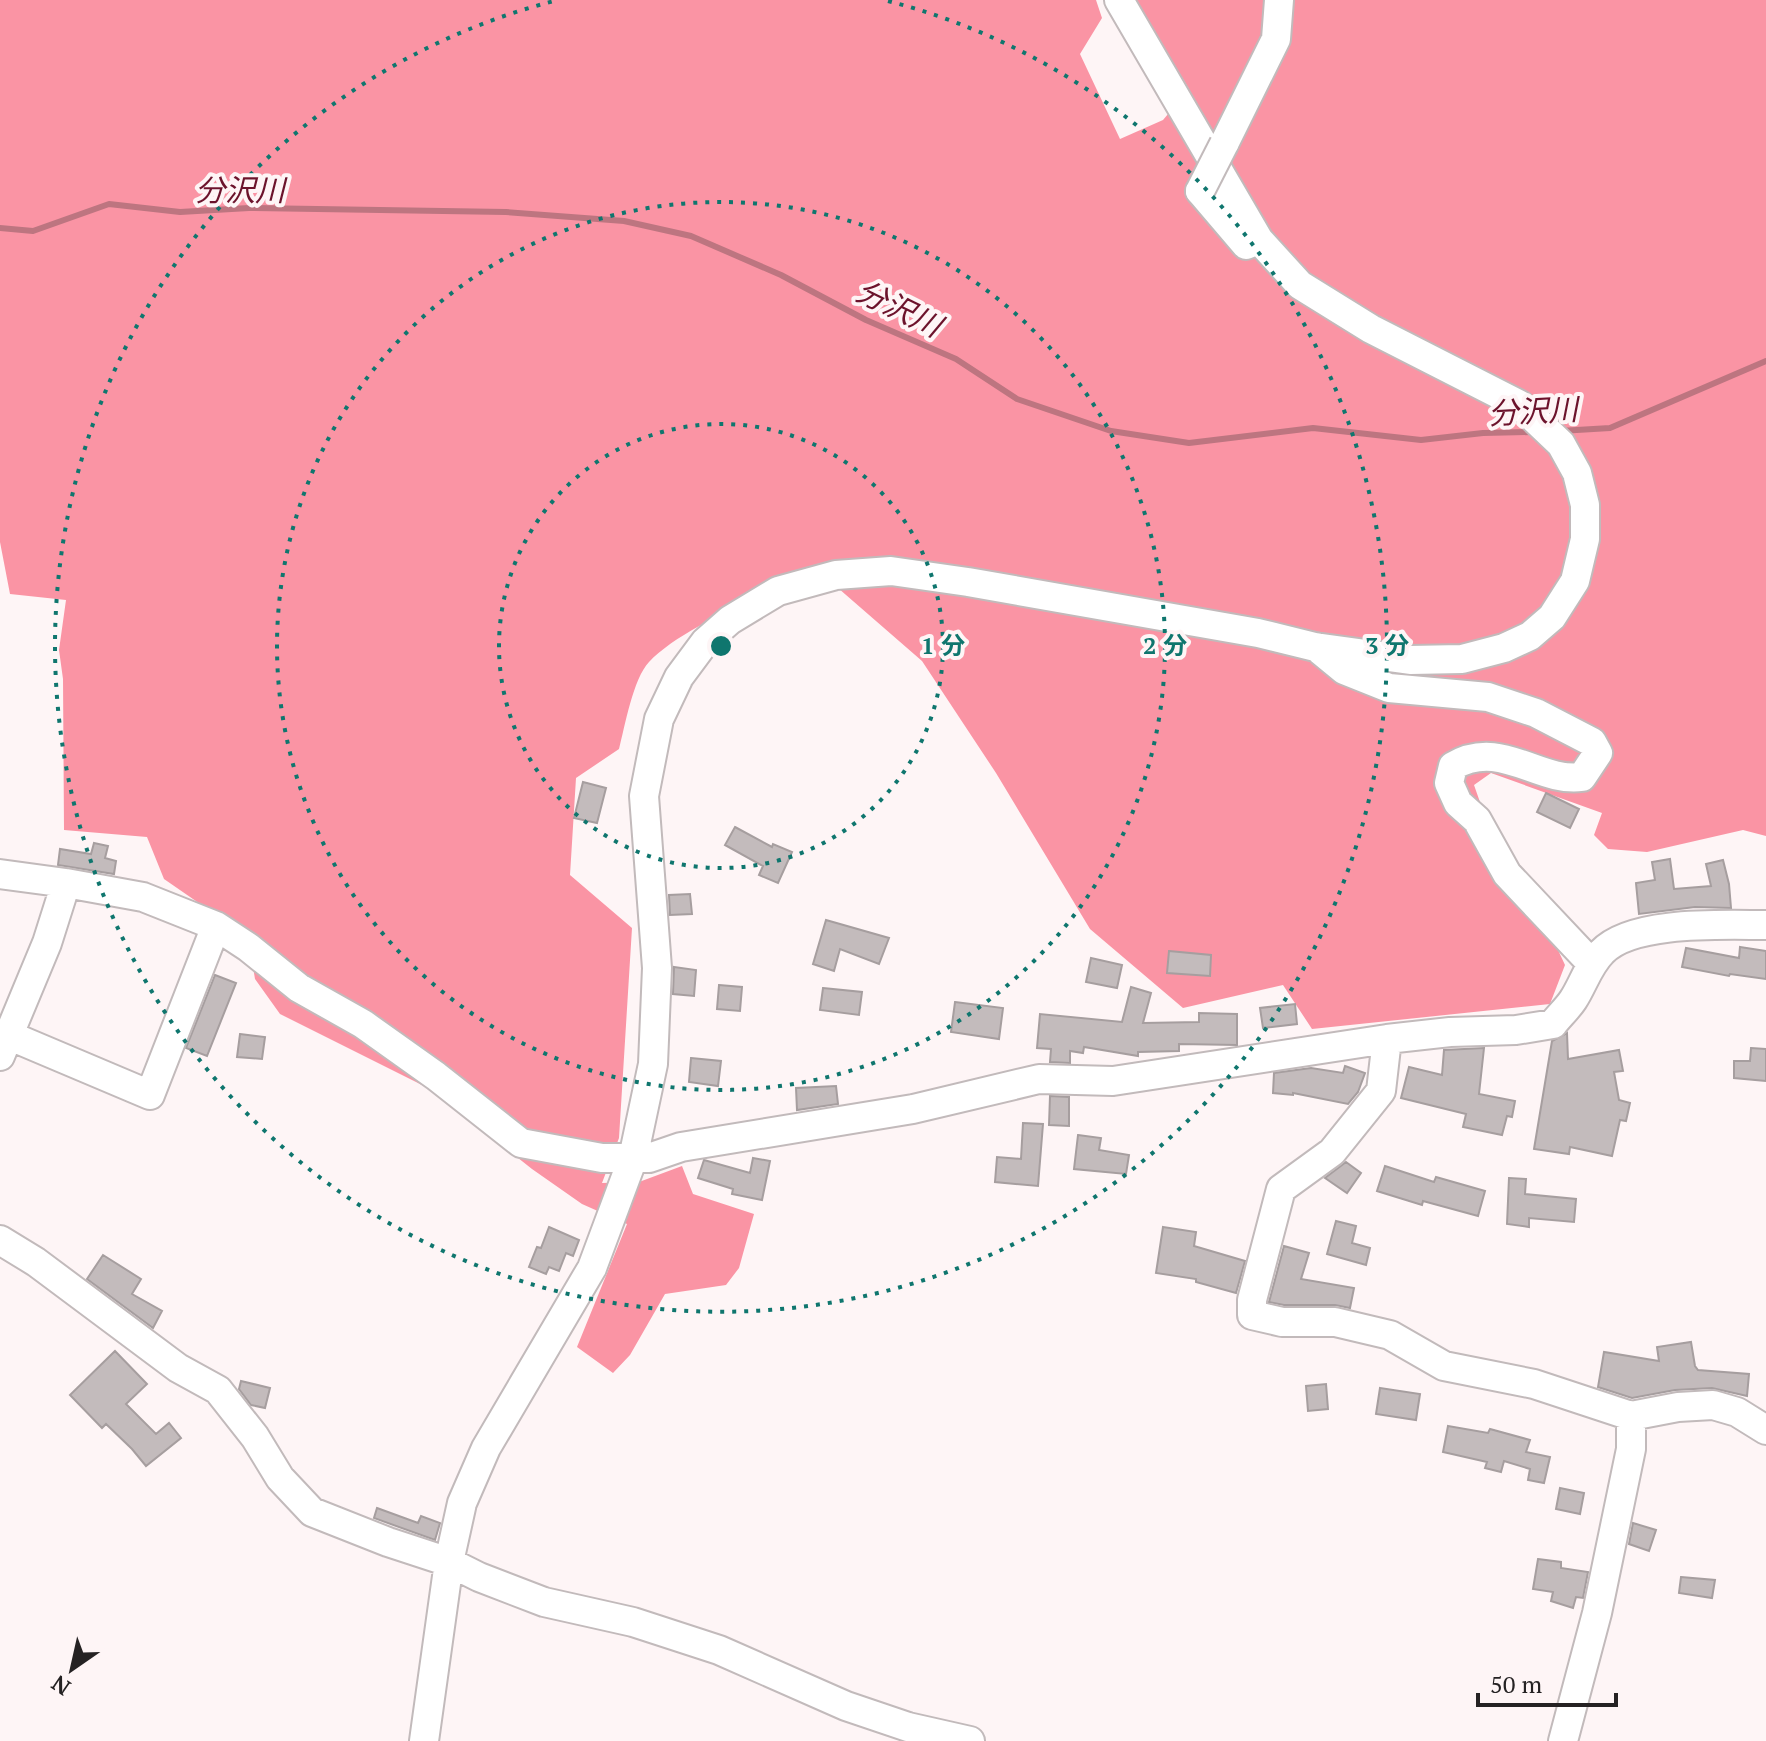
<svg xmlns="http://www.w3.org/2000/svg" width="1766" height="1741" font-family="'PT Serif','Noto Sans JP',serif">
	<style>
		.forest { fill: #fa94a4 }
		.lines { fill: none; stroke-linecap: round; stroke-linejoin: round }
		.stream { stroke: #bd7580; stroke-width: 6 }
		.building { fill: #c3bbbc; stroke: #a69e9f; stroke-width: 2 }
		.minor-casing { stroke: #c2babb; stroke-width: 32 }
		.minor { stroke: #fff; stroke-width: 28 }
		.minor-bridge-casing { stroke: #c2babb; stroke-width: 32; stroke-linecap: butt }
		.minor-bridge { stroke: #fff; stroke-width: 28 }
		.ring { fill: none; stroke: #0f766e; stroke-width: 4; stroke-dasharray: 4 8 }
		.labels { text-anchor: middle; dominant-baseline: central; stroke-width: 8; stroke-linejoin: round; paint-order: stroke }
		.water-label { font-size: 30px; font-style: italic; fill: #6c132c; stroke: #fef5f6 }
		.centre { fill: #0f766e; stroke: #fef5f6; stroke-width: 4 }
		.ring-label { font-size: 24px; text-anchor: middle; font-weight: bold; fill: #0f766e; stroke: #fef5f6; stroke-width: 8; stroke-linejoin: round; paint-order: stroke }
	</style>
	<rect width="100%" height="100%" fill="#fef5f6"/>
	<path class="forest" d="M0,0H1096L1102,18L1080,54L1120,139L1163,120L1189,89L1135,0H1766V836L1743,830L1647,852L1608,849L1594,835L1602,813L1491,773L1474,785L1488,825L1551,935L1565,965L1550,1004L1312,1029L1283,985L1183,1008L1090,929L996,773L922,661L838,588L811,572C766,594 682,627 649,662C633,679 625,726 619,749L576,778L570,875L632,928L619,1138L602,1183L639,1182L682,1166L693,1194L754,1214L739,1268L726,1285L665,1294L630,1355L613,1373L577,1347L627,1224L582,1204L532,1169L434,1091L280,1014L255,979L248,937L164,879L147,837L64,830L63,679L59,650L66,600L10,594L0,542Z"/>
	<g class="lines">
		<path class="stream" d="M0,228L33,231L109,204L180,212L249,208L506,212L624,221L691,236L781,275L866,320L956,359L1017,399L1111,431L1189,443L1313,428L1421,440L1483,433L1532,432
			M1560,431L1610,428L1766,361"/>
	</g>
	<path class="building" d="M583,782L606,788L597,823L574,818Z
		M1546,793L1579,809L1570,828L1537,812Z
		M735,827L772,847L773,844L792,852L778,883L759,875L763,866L725,845Z
		M94,843L108,846L105,858L116,861L114,874L58,865L60,849L91,854Z
		M1670,859L1674,889L1711,886L1706,864L1723,860L1729,884L1731,908L1695,907L1639,914L1636,883L1655,880L1652,862Z
		M690,894L692,914L670,915L669,895Z
		M826,920L889,938L879,964L840,949L834,971L813,964Z
		M1740,947L1766,951V979L1730,974L1729,976L1682,967L1686,948L1739,958Z
		M1169,951L1211,955L1210,976L1167,973Z
		M1091,958L1122,965L1117,988L1086,982Z
		M674,967L696,970L694,996L673,994Z
		M215,975L236,983L207,1056L186,1048Z
		M719,985L742,987L740,1011L717,1009Z
		M1131,987L1151,993L1143,1023L1199,1022V1013L1237,1014V1045L1179,1044V1051L1138,1052V1056L1084,1047L1083,1053L1070,1051V1063L1050,1062L1051,1049L1037,1048L1040,1014L1122,1022Z
		M823,988L862,992L859,1015L820,1010Z
		M955,1002L1003,1008L999,1039L951,1032Z
		M1295,1004L1297,1024L1263,1028L1260,1008Z
		M1567,1033L1568,1059L1619,1050L1623,1071L1614,1072L1619,1100L1630,1103L1626,1121L1620,1120L1612,1156L1570,1147L1569,1154L1534,1149L1552,1041Z
		M240,1034L265,1037L262,1059L237,1057Z
		M1484,1048L1479,1094L1515,1101L1512,1117L1507,1116L1502,1135L1463,1127L1466,1114L1401,1098L1409,1067L1442,1075L1444,1050Z
		M1751,1048L1766,1049V1081L1734,1078V1061H1750Z
		M691,1058L721,1061L718,1086L689,1082Z
		M1345,1066L1365,1073L1358,1092L1348,1104L1293,1093V1095L1273,1093L1274,1073L1311,1068L1343,1073Z
		M836,1086L838,1104L797,1110L796,1088Z
		M1050,1096L1069,1097V1126L1049,1125Z
		M1023,1123L1043,1124L1038,1186L995,1182L997,1157L1021,1159Z
		M1078,1135L1101,1138L1099,1150L1129,1155L1126,1174L1074,1169Z
		M753,1158L770,1161L762,1200L732,1194L733,1189L698,1178L704,1160L750,1173Z
		M1346,1162L1361,1173L1347,1193L1325,1178Z
		M1385,1166L1434,1182L1436,1177L1485,1191L1478,1216L1423,1201L1422,1205L1377,1191Z
		M1509,1178L1526,1179L1525,1194L1576,1199L1574,1222L1529,1218V1227L1507,1224Z
		M1336,1221L1356,1226L1352,1243L1370,1248L1366,1265L1327,1254Z
		M549,1227L579,1240L573,1256L566,1253L559,1271L549,1267L546,1274L529,1267L537,1247L541,1248Z
		M1163,1227L1196,1232L1194,1246L1245,1261L1236,1293L1196,1282V1279L1156,1273Z
		M1284,1246L1309,1253L1301,1279L1354,1288L1350,1308L1335,1305H1284L1269,1302Z
		M103,1255L141,1279L132,1294L162,1311L153,1328L87,1279Z
		M1691,1342L1695,1366L1698,1370L1749,1374L1747,1396L1712,1388L1675,1390L1632,1398L1598,1387L1604,1352L1659,1361L1657,1347Z
		M115,1351L147,1384L126,1404L156,1434L169,1423L181,1438L146,1466L132,1449L106,1424L102,1428L70,1395Z
		M241,1381L270,1388L265,1408L251,1405L239,1389Z
		M1326,1384L1328,1409L1308,1411L1306,1386Z
		M1380,1388L1420,1394L1416,1420L1376,1414Z
		M1448,1426L1488,1433L1490,1429L1530,1440L1526,1452L1550,1457L1544,1483L1528,1480L1530,1469L1504,1461L1501,1472L1485,1468L1487,1462L1443,1452Z
		M1560,1488L1584,1493L1580,1514L1556,1509Z
		M377,1508L418,1523L421,1516L440,1523L435,1540L374,1518Z
		M1633,1523L1656,1530L1649,1551L1629,1544Z
		M1538,1559L1561,1562V1568L1588,1572L1583,1598L1576,1597L1573,1608L1551,1601L1553,1592L1533,1589Z
		M1681,1577L1715,1580L1712,1598L1679,1593Z"/>
	<g class="lines">
		<defs>
			<path id="minor" d="M1224,144L1276,39L1279,0
				M1200,191L1246,245L1251,243
				M1316,647L1344,670L1389,688L1488,697L1536,713L1592,742L1598,753L1582,777C1538,783 1501,738 1453,766L1449,783L1458,803L1477,820L1507,874L1592,964
				M0,874L66,883L143,897L216,926L248,947L299,988L363,1024L436,1076L521,1143L602,1158H649L681,1147L913,1109L1039,1079L1113,1081L1387,1039L1450,1032L1516,1030L1553,1024C1559,1016 1567,1009 1573,1000C1583,985 1588,966 1602,952C1632,920 1724,925 1766,925
				M8,1035L150,1095L216,926
				M1387,1039L1381,1091L1332,1152L1281,1189L1252,1300V1315L1282,1322H1335L1390,1335L1444,1366L1534,1384L1631,1416L1678,1407L1713,1405L1737,1412L1766,1430
				M0,1056L47,943L66,883
				M0,1240L36,1262L178,1368L218,1390L255,1437L280,1478L312,1512L388,1542L449,1562L479,1577L544,1602L633,1622L719,1650L846,1706L908,1727L970,1741
				M424,1741L449,1562L462,1503L486,1448L592,1268L633,1158L653,1064L657,968L644,796L659,719L679,677L705,642L730,620L778,591L836,575L891,571L968,582L1258,633L1315,647L1410,660L1462,659L1504,648L1530,636L1552,617L1575,581L1585,539V505L1577,473L1561,444L1520,405L1371,329L1300,285L1259,240L1119,0
				M1563,1741L1597,1613L1631,1449V1416"/>
		</defs>
		<use href="#minor" class="minor-casing"/>
		<use href="#minor" class="minor"/>
		<defs>
			<path id="minor-bridge" d="M1200,191L1224,144"/>
		</defs>
		<use href="#minor-bridge" class="minor-bridge-casing"/>
		<use href="#minor-bridge" class="minor-bridge"/>
	</g>
	<g class="ring">
		<circle cx="721" cy="646" r="222"/>
		<circle cx="721" cy="646" r="444"/>
		<path d="M888 1A666 666 0 1 1 554 1"/>
	</g>
	<g class="labels">
		<g class="water-label">
			<text x="240" y="190">分沢川</text>
			<text transform="translate(899 308) rotate(26)">分沢川</text>
			<text transform="translate(1533 411) rotate(-3)">分沢川</text>
		</g>
	</g>
	<circle cx="721" cy="646" r="12" class="centre"/>
	<g class="ring-label">
		<text x="943" y="654">1 分</text>
		<text x="1165" y="654">2 分</text>
		<text x="1387" y="654">3 分</text>
	</g>
	<g transform="translate(72 1669) rotate(214)" stroke="#fef5f6" stroke-width="6" paint-order="stroke">
	<path d="M0-6L14 30L0 20L-14 30Z" fill="#252223"/>
	<text y="-12" font-size="22" font-weight="bold" text-anchor="middle" fill="#252223">N</text>
	</g>
	<path d="M1478 1693v12h138v-12" fill="none" stroke="#252223" stroke-width="4"/>
	<text x="1490" y="1693" font-size="24" fill="#252223" stroke="#fef5f6" stroke-width="6" paint-order="stroke">50 m</text>
</svg>
